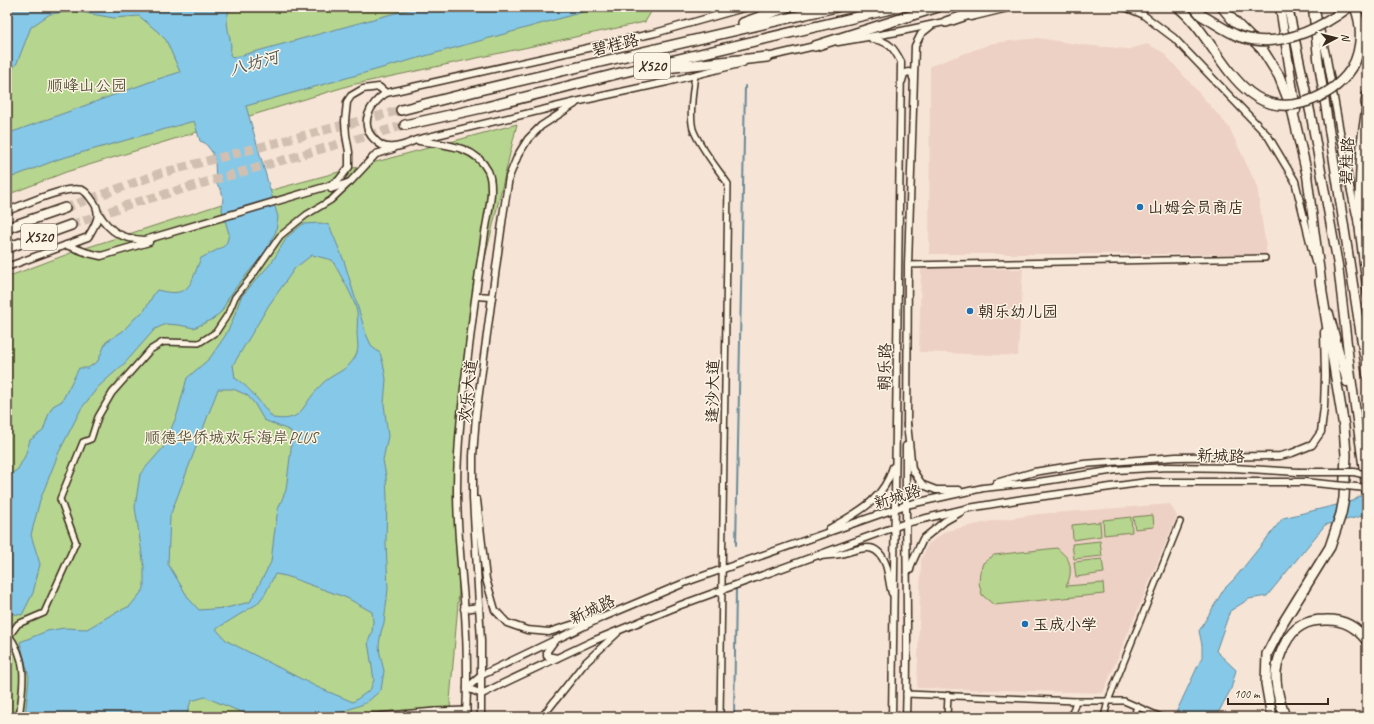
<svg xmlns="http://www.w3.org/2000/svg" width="1374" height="724" font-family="Caveat,'LXGW WenKai TC',sans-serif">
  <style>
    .built { fill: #eed1c5 }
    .green { fill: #b6d58e; stroke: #788056 }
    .water { fill: #86c8e7; stroke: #688997; fill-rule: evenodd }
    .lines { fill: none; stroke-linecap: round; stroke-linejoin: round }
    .stream { stroke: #688997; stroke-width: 2 }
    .trunk-tunnel { stroke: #d1c0b1; stroke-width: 9; stroke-dasharray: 9 4.5; stroke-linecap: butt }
    .minor-casing { stroke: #3b2a1e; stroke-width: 8 }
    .tertiary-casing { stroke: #3b2a1e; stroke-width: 9 }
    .secondary-casing { stroke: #3b2a1e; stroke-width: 10 }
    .primary-casing { stroke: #3b2a1e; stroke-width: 11 }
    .trunk-casing { stroke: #3b2a1e; stroke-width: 12 }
    .motorway-casing { stroke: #3b2a1e; stroke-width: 12 }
    .minor { stroke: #fcf5e5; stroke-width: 5 }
    .tertiary { stroke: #fcf5e5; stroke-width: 6 }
    .secondary { stroke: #fcf5e5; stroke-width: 7 }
    .primary { stroke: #fcf5e5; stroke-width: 8 }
    .trunk { stroke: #fcf5e5; stroke-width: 9 }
    .motorway { stroke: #fcf5e5; stroke-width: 9 }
    .tertiary-bridge-casing { stroke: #3b2a1e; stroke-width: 9; stroke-linecap: butt }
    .trunk-bridge-casing { stroke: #3b2a1e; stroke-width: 12; stroke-linecap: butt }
    .tertiary-bridge { stroke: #fcf5e5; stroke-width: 6 }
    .trunk-bridge { stroke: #fcf5e5; stroke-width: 9 }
    .poi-dot { fill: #1f6fb2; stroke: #fcf5e5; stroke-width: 1.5 }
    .labels { text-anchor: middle; stroke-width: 3; stroke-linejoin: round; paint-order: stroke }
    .shield { fill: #fcf5e5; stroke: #75675a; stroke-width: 1 }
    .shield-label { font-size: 15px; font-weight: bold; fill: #3b2a1e }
    .street-label { font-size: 16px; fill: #3b2a1e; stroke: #fcf5e5 }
    .park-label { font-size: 16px; fill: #5a553a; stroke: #fcf5e5 }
    .poi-label { font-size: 16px; fill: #3b2a1e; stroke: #fcf5e5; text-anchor: start }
    .water-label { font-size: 17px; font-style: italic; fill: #52595a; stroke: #fcf5e5 }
  </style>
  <rect width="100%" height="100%" fill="#f6e5d6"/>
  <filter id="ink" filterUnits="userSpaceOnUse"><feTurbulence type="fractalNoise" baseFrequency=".025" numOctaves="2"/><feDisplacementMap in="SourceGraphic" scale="8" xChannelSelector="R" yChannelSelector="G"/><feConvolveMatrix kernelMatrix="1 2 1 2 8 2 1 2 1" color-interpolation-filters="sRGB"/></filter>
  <g filter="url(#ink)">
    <g class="built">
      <path d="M 1038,38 L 1083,45 L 1129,49 L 1147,44 L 1163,52 L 1229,127 L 1257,186 L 1267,254 L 929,254 L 930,66 L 993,43 Z"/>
      <path d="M 921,268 L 1023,269 L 1018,356 L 919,352 Z"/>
      <path d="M 1170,504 L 1177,516 L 1103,693 L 917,688 L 921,560 L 928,544 L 946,531 L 987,522 L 1038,514 Z"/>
    </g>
    <g class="green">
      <path d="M 7,7 L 654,7 L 645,22 L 351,85 L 66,172 L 7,195 Z"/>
      <path d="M 517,124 L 468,330 L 454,470 L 459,591 L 450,701 L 451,717 L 7,717 L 7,277 L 76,251 L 231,201 Z"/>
      <path d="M 1153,515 L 1154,527 L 1135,529 L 1133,517 Z"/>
      <path d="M 1131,517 L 1132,532 L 1104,535 L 1103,520 Z"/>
      <path d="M 1100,522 L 1101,536 L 1073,540 L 1072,525 Z"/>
      <path d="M 1100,541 L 1102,556 L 1074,559 L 1072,544 Z"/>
      <path d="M 1057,548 C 1060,551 1064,554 1067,558 C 1072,565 1071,579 1066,586 L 1103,583 L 1104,594 L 994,605 L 982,595 L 979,583 L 980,572 L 983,563 L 994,555 Z"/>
      <path d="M 1102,559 L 1104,573 L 1076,577 L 1074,562 Z"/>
    </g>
    <g class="water">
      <path d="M 7,7 L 230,7 C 222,27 234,37 230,54 L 232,58 L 417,7 L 601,7 L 246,106 L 278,217 L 276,231 L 267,250 L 237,286 L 229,297 L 222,311 L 213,319 L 194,328 L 179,325 L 166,324 L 155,329 L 125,363 L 98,387 L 81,409 L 59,452 L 40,500 L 31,535 L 40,564 L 33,593 L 22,615 L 7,613 L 7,477 L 18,469 L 25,456 L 30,440 L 43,431 L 49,413 L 53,406 L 62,401 L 79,368 L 88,368 L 98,361 L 106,342 L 123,331 L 135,318 L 144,311 L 155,292 L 157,290 C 192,299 190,283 201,258 L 223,247 L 227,242 L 229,234 L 222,210 L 223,197 L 221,190 L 216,183 L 215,163 L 212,152 L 205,143 L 200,141 L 194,121 L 59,159 L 7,179 L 7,134 L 155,80 L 180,72 L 166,40 L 157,31 L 139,16 L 114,18 L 74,11 L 50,14 L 31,27 L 17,63 L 7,76 Z"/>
      <path d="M 320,223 L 329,225 L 344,261 L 366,334 L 372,347 L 380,353 L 383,363 L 386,379 L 384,404 L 388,436 L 383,460 L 386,476 L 387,498 L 386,543 L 388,589 L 384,623 L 381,632 L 379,645 L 380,654 L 384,671 L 381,690 L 366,703 L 342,712 L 338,717 L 260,717 L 241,712 L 205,697 L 191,701 L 187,713 L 187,717 L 25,717 L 29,677 L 20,642 L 47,631 L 64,628 L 87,629 L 111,615 L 130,606 L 144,589 L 144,567 L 135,507 L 140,474 L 163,448 L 177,415 L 187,378 L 210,358 L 225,336 L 232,322 L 241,297 L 272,262 L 287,237 L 303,224 ZM 312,255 L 332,260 C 340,275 354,296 357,312 C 358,319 357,327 357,334 C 358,348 360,353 349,365 C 342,372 332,375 324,382 C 321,385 318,388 316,391 C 300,409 302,422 273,418 C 261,404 251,388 235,378 L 233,365 L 269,305 L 295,268 ZM 218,389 L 233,389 L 247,395 L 254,403 L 264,420 L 291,431 L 291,449 L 286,490 L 278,509 L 274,536 L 271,562 L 250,602 L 226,608 L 199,610 L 189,599 L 168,564 L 170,516 ZM 275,574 L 286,576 L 347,598 L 372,612 L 373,621 L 372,632 L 368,642 L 374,680 L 370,690 L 353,702 L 317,687 L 227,641 L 216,629 L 257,604 L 265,594 Z"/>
      <path d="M 1367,494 L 1367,515 L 1325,525 L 1267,596 L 1249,599 L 1230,611 L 1216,651 L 1236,670 L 1231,689 L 1216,717 L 1174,717 L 1202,657 L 1202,645 L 1199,631 L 1224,589 L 1235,578 L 1283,518 L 1353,501 L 1360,496 Z"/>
    </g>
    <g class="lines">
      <g class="stream">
        <path d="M 736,545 L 745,86"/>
        <path d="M 734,717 L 736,589"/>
      </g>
      <g class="trunk-tunnel">
        <path d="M 65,208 L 161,173 L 401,110"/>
        <path d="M 71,225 L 127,205 L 405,125"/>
      </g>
      <defs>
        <g id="minor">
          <path d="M 695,75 C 693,90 689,114 693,129 C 699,146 718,169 728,184 L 720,717"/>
          <path d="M 908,265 L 1265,258"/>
          <path d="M 8,634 C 29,661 23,686 19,717"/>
          <path d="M 7,636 L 9,636 L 18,624 L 44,613 L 76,542 L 60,499 L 83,442 L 91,439 L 98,417 L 112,393 L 150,350 L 163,342 L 199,343 L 216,332 L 228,314 L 235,297 L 253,275 L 280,236 L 306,215 L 331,200 L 349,183"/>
          <path d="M 906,694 L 1076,701 L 1108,701 L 1180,522"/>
          <path d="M 366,717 L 435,711 L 467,710"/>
          <path d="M 434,717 L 435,711"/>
          <path d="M 947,717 L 948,695"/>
          <path d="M 1071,717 L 1076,701"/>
          <path d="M 1104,717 L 1108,701 L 1124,701 L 1161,717"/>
          <path d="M 1134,717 L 1137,706"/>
        </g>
        <g id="tertiary">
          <path d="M 1125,7 L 1142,14 L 1174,38 L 1268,136 L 1295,181 L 1315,262"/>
          <path d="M 1316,11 L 1327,59 L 1350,187 L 1358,224 L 1367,295"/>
          <path d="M 971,17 L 1012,7"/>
          <path d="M 872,39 C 889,41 894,48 901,62 L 892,717"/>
          <path d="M 838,42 L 897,32 L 949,21"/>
          <path d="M 763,58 L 819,45"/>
          <path d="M 743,63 L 667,82 L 580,101 L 416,140 C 407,144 398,148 388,147 C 383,147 379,144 375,140 C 358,124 370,104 386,93 L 655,33 L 747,7"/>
          <path d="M 902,81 L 904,74 L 908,72 L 912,73 L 913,78"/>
          <path d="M 419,141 C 445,145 475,145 488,171 C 496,189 486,221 484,240 C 480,265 476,290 473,315 C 466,373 457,431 457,490 C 457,527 461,564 464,600 C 467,639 468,678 466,717"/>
          <path d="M 331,189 L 350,182 L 376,154 L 393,149"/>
          <path d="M 7,211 C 23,205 70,183 84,191 C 87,193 90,197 92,200 C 103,213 96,224 88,237 L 7,267"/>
          <path d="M 98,213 C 111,233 122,239 145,240 L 328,186 L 338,181 L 349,167 L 349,152 L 346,135 L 345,121 L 347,102 L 351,96 L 363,89 L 379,87 L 386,93"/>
          <path d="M 66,245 L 88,253 L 101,256 L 149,242"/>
          <path d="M 476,296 L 492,297"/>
          <path d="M 907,424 L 912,469 L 919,480 L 923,485 L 936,490 L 959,490"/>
          <path d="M 907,427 L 908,265 L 915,46 L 921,34 L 931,26"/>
          <path d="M 1298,472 L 1234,468 L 1167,467 L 1116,470 L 1038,482 L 983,488 L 906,505 L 689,581 L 601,618 L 482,675 L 467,688 L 482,694 L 504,683 L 593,641 L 678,606 L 906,523 L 969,508 L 1023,499 L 1147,482 L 1304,482"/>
          <path d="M 996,483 L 1034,472 L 1084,464 L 1176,457 L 1280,456 L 1292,453 L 1312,445 L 1321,432 L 1324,407 L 1325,376 L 1324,332"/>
          <path d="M 477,500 L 486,579 L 495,610 L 507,623 L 527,630 L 549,632 L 597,617"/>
          <path d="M 829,529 C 858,512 883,501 893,467"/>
          <path d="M 821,556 C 827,555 834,555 840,554 C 859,550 876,538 886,565 C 889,574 889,584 892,593"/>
          <path d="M 910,570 L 911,565 L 923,539 L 945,521 L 961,512"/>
          <path d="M 464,609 L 479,607"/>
          <path d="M 555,640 L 547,651 L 547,656 L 557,658"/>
          <path d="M 481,717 L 481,641 L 473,498 L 473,456 L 476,415 L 503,216 L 509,177 L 518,155 L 528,139 L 541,126 L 575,104"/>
          <path d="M 542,717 L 584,664 L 617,633"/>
          <path d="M 906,717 C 909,627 905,536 906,446"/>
        </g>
        <path id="secondary" d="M 1358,224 L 1361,143 L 1367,100"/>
        <g id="primary">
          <path d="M 1280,7 L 1296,110"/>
          <path d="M 1288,7 L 1311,116 L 1338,265 L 1350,370 L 1367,492"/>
          <path d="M 1313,7 L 1318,58 L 1367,375"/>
          <path d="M 1306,168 L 1322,288"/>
          <path d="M 1329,314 L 1347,382"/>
        </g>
        <g id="trunk">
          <path d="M 1194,7 L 1201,15"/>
          <path d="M 1222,7 L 1232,19 L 1262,49 L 1279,76 L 1292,109 L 1307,174"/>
          <path d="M 946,22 L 990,7"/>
          <path d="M 743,23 L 787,7"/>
          <path d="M 815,46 L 938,7"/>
          <path d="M 665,68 L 767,57"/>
          <path d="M 1366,103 L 1367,96"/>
          <path d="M 401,110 L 484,89 L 836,7"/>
          <path d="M 405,125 L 486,107 L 628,71 L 899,7"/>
          <path d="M 7,228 L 65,208"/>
          <path d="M 7,248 L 71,225"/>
        </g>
        <g id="motorway">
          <path d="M 1273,717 L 1271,712 L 1266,683 L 1267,654 L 1283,623 L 1330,547 L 1341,514 L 1344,498 L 1346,455 L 1344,427 L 1320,281"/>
          <path d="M 1285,717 C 1280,703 1275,687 1276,672 C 1278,656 1287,633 1302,625 C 1309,621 1317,620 1325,620 C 1343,619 1357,627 1367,641"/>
        </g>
      </defs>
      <use href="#minor" class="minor-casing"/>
      <use href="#tertiary" class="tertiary-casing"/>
      <use href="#secondary" class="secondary-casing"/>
      <use href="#primary" class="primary-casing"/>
      <use href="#trunk" class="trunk-casing"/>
      <use href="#motorway" class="motorway-casing"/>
      <use href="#minor" class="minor"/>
      <use href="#tertiary" class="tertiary"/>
      <use href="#secondary" class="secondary"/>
      <use href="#primary" class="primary"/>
      <use href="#trunk" class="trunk"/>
      <use href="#motorway" class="motorway"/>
      <defs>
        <g id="tertiary-bridge">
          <path d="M 1298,472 L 1354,472 L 1367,475"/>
          <path d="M 1304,482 L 1367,488"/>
        </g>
        <g id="trunk-bridge">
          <path d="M 1178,7 C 1218,38 1237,120 1302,103 C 1320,98 1334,90 1346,76 C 1362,58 1364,29 1355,7"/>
          <path d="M 1201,15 C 1214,22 1227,32 1241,37 C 1280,49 1318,30 1349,7"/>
        </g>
      </defs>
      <use href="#tertiary-bridge" class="tertiary-bridge-casing"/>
      <use href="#trunk-bridge" class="trunk-bridge-casing"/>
      <use href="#tertiary-bridge" class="tertiary-bridge"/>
      <use href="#trunk-bridge" class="trunk-bridge"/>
    </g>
  </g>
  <g class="poi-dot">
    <circle cx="1140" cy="207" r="4"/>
    <circle cx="970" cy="311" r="4"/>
    <circle cx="1025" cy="624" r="4"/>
  </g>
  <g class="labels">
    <g class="shield">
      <rect x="634" y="53" width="36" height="26" rx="3"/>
      <rect x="21" y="224" width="36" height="26" rx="3"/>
    </g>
    <g class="shield-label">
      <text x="652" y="71">X520</text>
      <text x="39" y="242">X520</text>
    </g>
    <g class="street-label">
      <text transform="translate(615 44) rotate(-13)" y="6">碧桂路</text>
      <text transform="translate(1346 161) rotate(-87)" y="6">碧桂路</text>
      <text transform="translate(884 367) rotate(-89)" y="6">朝乐路</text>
      <text transform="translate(467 391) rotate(-83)" y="6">欢乐大道</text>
      <text transform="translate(712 391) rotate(-89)" y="6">逢沙大道</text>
      <text transform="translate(1221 455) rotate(2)" y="6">新城路</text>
      <text transform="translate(897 496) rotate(-17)" y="6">新城路</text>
      <text transform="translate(592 609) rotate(-25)" y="6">新城路</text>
    </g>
    <g class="park-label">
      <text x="87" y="91">顺峰山公园</text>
      <text x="231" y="443">顺德华侨城欢乐海岸PLUS</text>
    </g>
    <g class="poi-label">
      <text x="1148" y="213">山姆会员商店</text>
      <text x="978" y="317">朝乐幼儿园</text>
      <text x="1033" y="630">玉成小学</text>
    </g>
    <g class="water-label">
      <text transform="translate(254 63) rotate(-16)" y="6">八坊河</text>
    </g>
  </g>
  <rect width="1374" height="724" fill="none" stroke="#fcf5e5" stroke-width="24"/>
  <rect x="12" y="12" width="1350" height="700" fill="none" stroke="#3b2a1e" stroke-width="1.5" filter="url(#ink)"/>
  <g transform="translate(1336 38) rotate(83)" stroke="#fcf5e5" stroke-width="3" paint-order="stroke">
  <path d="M0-3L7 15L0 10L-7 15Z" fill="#3b2a1e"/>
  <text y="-6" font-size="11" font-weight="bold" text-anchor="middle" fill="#3b2a1e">N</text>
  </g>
  <path d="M1228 698v6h100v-6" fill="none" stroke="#3b2a1e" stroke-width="2"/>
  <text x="1234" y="698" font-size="12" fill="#3b2a1e" stroke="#fcf5e5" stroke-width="3" paint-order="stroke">100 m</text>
</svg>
